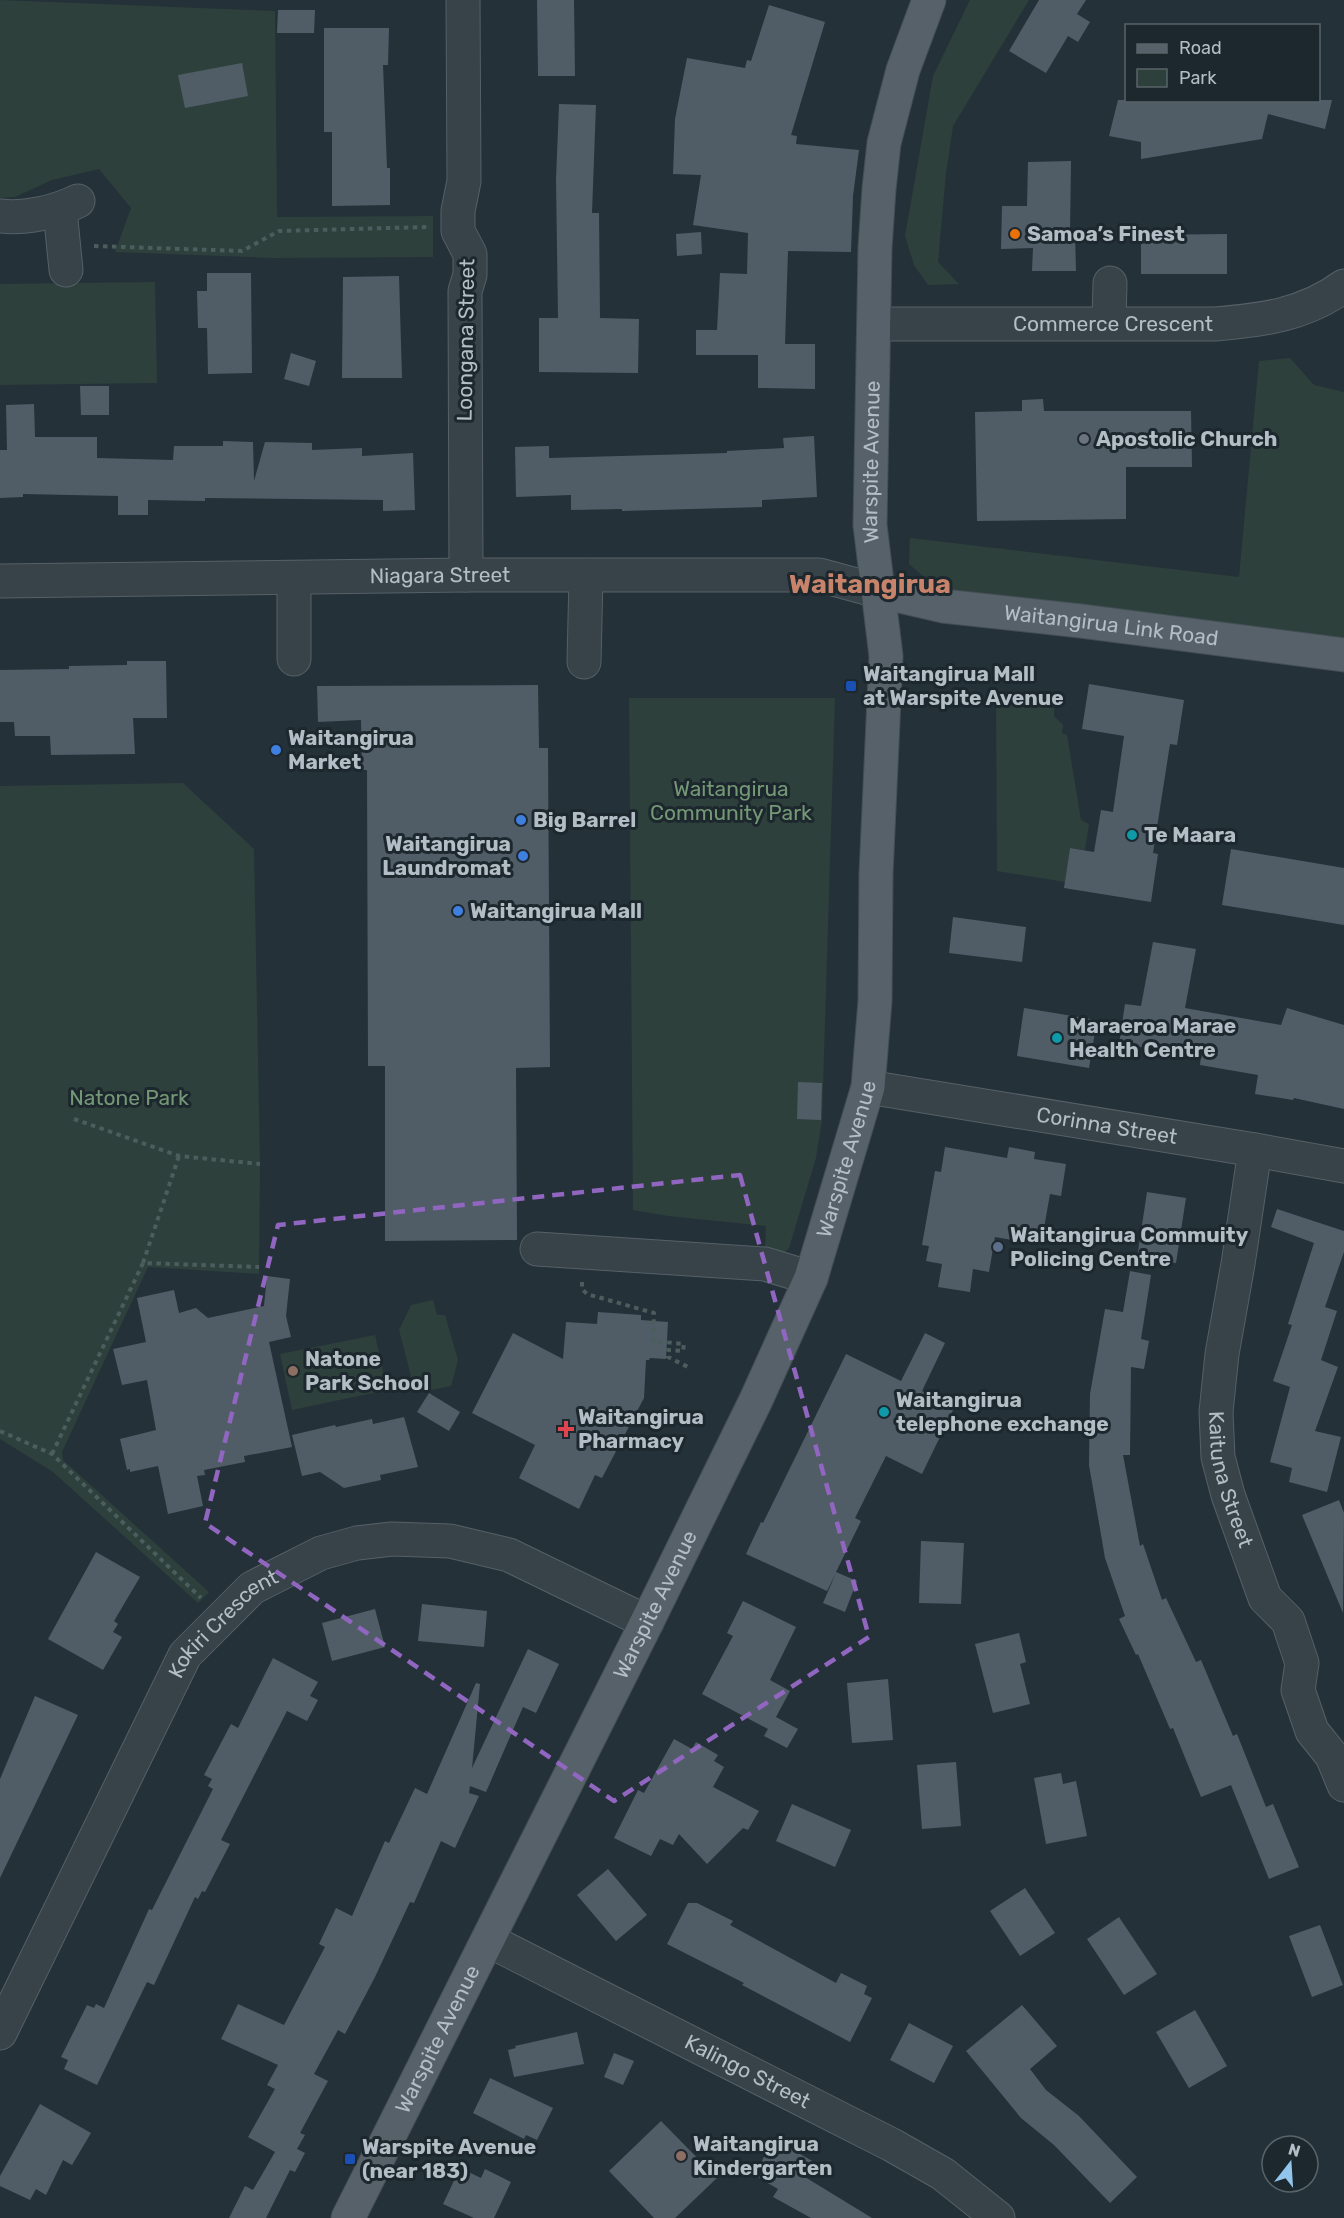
<svg xmlns="http://www.w3.org/2000/svg" width="1344" height="2218" font-family="Rubik,sans-serif">
  <style>
    .green { fill: #2d403c }
    .building { fill: #505d67 }
    .lines { fill: none; stroke-linecap: round; stroke-linejoin: round }
    .minor-casing { stroke: #566067; stroke-width: 35 }
    .major-casing { stroke: #444e55; stroke-width: 35 }
    .path { stroke: #4b5d5c; stroke-width: 4; stroke-dasharray: 4.5 4.5; stroke-linecap: butt }
    .minor { stroke: #384249; stroke-width: 33 }
    .major { stroke: #566169; stroke-width: 33 }
    .marked { fill: none; stroke: #9166c1; stroke-width: 4.5; stroke-dasharray: 12 8; stroke-linejoin: round }
    .food-dot { fill: #e8710a; stroke: #1d272e; stroke-width: 2 }
    .worship-dot { fill: #6b7280; stroke: #1d272e; stroke-width: 2 }
    .transit-dot { fill: #1a4fb4; stroke: #1d272e; stroke-width: 2 }
    .shop-dot { fill: #3f7fe0; stroke: #1d272e; stroke-width: 2 }
    .culture-dot { fill: #0f9aa8; stroke: #1d272e; stroke-width: 2 }
    .service-dot { fill: #5c6f8a; stroke: #1d272e; stroke-width: 2 }
    .education-dot { fill: #8d6e63; stroke: #1d272e; stroke-width: 2 }
    .health-dot { fill: #e0444e; stroke: #1d272e; stroke-width: 2 }
    .labels { text-anchor: middle; stroke-width: 6; stroke-linejoin: round; paint-order: stroke }
    .poi-label { font-size: 21px; font-weight: bold; fill: #b3bdc5; stroke: #1d272e; text-anchor: start }
    .street-label { font-size: 21px; fill: #b3bdc5; stroke: #1d272e }
    .park-label { font-size: 21px; fill: #749876; stroke: #1d272e }
    .district-label { font-size: 27px; font-weight: bold; fill: #c8836b; stroke: #1d272e }
  </style>
  <rect width="100%" height="100%" fill="#253138"/>
  <g class="green">
    <path d="M 0,0 L 275,11 L 277,217 L 433,216 L 433,257 L 275,258 L 115,252 L 131,208 L 99,169 L 52,180 L 15,197 L 0,198 Z"/>
    <path d="M 970,0 L 1029,0 L 953,126 L 946,173 L 938,262 L 959,284 L 928,285 L 914,265 L 905,236 L 933,76 Z"/>
    <path d="M 155,282 L 157,383 L 0,385 L 0,284 Z"/>
    <path d="M 1290,358 L 1314,385 L 1344,392 L 1344,638 L 956,590 L 930,582 L 909,564 L 910,538 L 1239,577 L 1259,361 Z"/>
    <path d="M 629,698 L 835,698 L 822,1120 L 816,1158 L 789,1248 L 783,1254 L 765,1249 L 766,1226 L 668,1216 L 633,1210 Z"/>
    <path d="M 996,700 L 1054,708 L 1054,716 L 1063,725 L 1062,733 L 1067,735 L 1081,820 L 1089,824 L 1085,850 L 1070,848 L 1065,882 L 997,871 Z"/>
    <path d="M 183,783 L 254,849 L 260,1164 L 259,1274 L 148,1267 L 62,1452 L 63,1460 L 209,1592 L 198,1603 L 53,1472 L 0,1439 L 0,786 Z"/>
    <path d="M 433,1300 L 437,1315 L 445,1315 L 458,1360 L 451,1386 L 426,1391 L 413,1384 L 399,1330 L 411,1305 Z"/>
    <path d="M 375,1335 L 387,1390 L 292,1410 L 280,1354 Z"/>
  </g>
  <g class="building">
    <path d="M 537,0 L 574,0 L 575,76 L 538,76 Z"/>
    <path d="M 1039,0 L 1086,0 L 1077,14 L 1090,22 L 1078,42 L 1068,36 L 1046,73 L 1009,51 Z"/>
    <path d="M 769,5 L 825,22 L 791,135 L 797,136 L 796,144 L 859,150 L 853,196 L 851,252 L 788,251 L 785,344 L 815,344 L 815,389 L 758,388 L 758,355 L 696,355 L 696,330 L 717,330 L 720,273 L 747,274 L 748,233 L 693,225 L 701,175 L 673,174 L 675,119 L 687,58 L 745,68 L 747,60 L 751,61 Z"/>
    <path d="M 278,10 L 315,10 L 314,33 L 277,33 Z"/>
    <path d="M 324,28 L 389,28 L 388,65 L 383,65 L 387,168 L 390,168 L 390,205 L 332,206 L 332,132 L 324,132 Z"/>
    <path d="M 242,63 L 248,96 L 185,108 L 178,75 Z"/>
    <path d="M 1118,100 L 1332,100 L 1325,129 L 1268,114 L 1262,139 L 1141,159 L 1141,142 L 1109,136 Z"/>
    <path d="M 559,104 L 596,105 L 592,213 L 599,213 L 600,318 L 639,319 L 638,373 L 539,372 L 539,318 L 558,318 L 556,179 Z"/>
    <path d="M 1071,161 L 1070,232 L 1075,232 L 1076,271 L 1032,271 L 1033,248 L 1001,249 L 1002,206 L 1027,206 L 1028,162 Z"/>
    <path d="M 701,232 L 702,254 L 677,256 L 676,234 Z"/>
    <path d="M 1227,234 L 1227,274 L 1141,274 L 1141,235 Z"/>
    <path d="M 207,273 L 251,273 L 252,373 L 208,374 L 207,328 L 198,328 L 197,291 L 207,291 Z"/>
    <path d="M 399,276 L 402,378 L 342,378 L 343,277 Z"/>
    <path d="M 291,353 L 316,361 L 309,386 L 284,379 Z"/>
    <path d="M 80,386 L 109,386 L 109,415 L 81,415 Z"/>
    <path d="M 1043,399 L 1044,411 L 1191,411 L 1192,467 L 1126,467 L 1126,519 L 977,521 L 975,412 L 1022,411 L 1022,400 Z"/>
    <path d="M 34,404 L 35,437 L 97,437 L 97,458 L 173,460 L 174,446 L 223,446 L 223,441 L 253,442 L 254,481 L 265,442 L 312,443 L 312,450 L 362,448 L 362,456 L 413,453 L 415,510 L 383,511 L 383,500 L 205,498 L 205,501 L 148,500 L 148,515 L 118,515 L 118,496 L 23,494 L 23,497 L 0,498 L 0,450 L 7,450 L 6,405 Z"/>
    <path d="M 814,436 L 817,497 L 762,500 L 762,507 L 622,511 L 622,509 L 571,510 L 571,495 L 516,497 L 515,447 L 549,446 L 549,458 L 727,453 L 727,451 L 784,448 L 783,438 Z"/>
    <path d="M 127,661 L 166,661 L 167,718 L 133,718 L 135,754 L 51,755 L 50,736 L 15,736 L 14,722 L 0,722 L 0,670 L 69,669 L 69,666 L 127,665 Z"/>
    <path d="M 1089,684 L 1184,700 L 1177,745 L 1170,744 L 1153,853 L 1158,854 L 1151,902 L 1064,888 L 1070,848 L 1094,852 L 1101,810 L 1113,812 L 1124,736 L 1082,729 Z"/>
    <path d="M 538,685 L 539,748 L 548,748 L 550,1067 L 516,1068 L 517,1240 L 385,1241 L 385,1066 L 368,1066 L 367,770 L 362,770 L 361,720 L 318,722 L 317,686 Z"/>
    <path d="M 1231,849 L 1344,868 L 1344,925 L 1222,905 Z"/>
    <path d="M 953,917 L 1026,927 L 1022,962 L 949,953 Z"/>
    <path d="M 1153,942 L 1196,949 L 1185,1008 L 1281,1025 L 1287,1008 L 1344,1025 L 1344,1109 L 1294,1098 L 1293,1100 L 1255,1094 L 1258,1075 L 1200,1065 L 1201,1056 L 1119,1044 L 1125,1004 L 1141,1006 Z"/>
    <path d="M 1024,1008 L 1097,1020 L 1089,1068 L 1017,1056 Z"/>
    <path d="M 798,1082 L 822,1083 L 821,1120 L 797,1119 Z"/>
    <path d="M 945,1147 L 1007,1158 L 1009,1147 L 1035,1152 L 1034,1159 L 1066,1164 L 1061,1196 L 1050,1194 L 1041,1245 L 995,1237 L 989,1272 L 973,1269 L 970,1292 L 938,1287 L 942,1264 L 926,1261 L 929,1246 L 922,1245 L 935,1171 L 941,1172 Z"/>
    <path d="M 1147,1192 L 1186,1198 L 1176,1263 L 1137,1258 Z"/>
    <path d="M 1277,1209 L 1344,1231 L 1344,1252 L 1325,1307 L 1337,1311 L 1321,1360 L 1338,1367 L 1315,1431 L 1341,1437 L 1327,1492 L 1289,1482 L 1292,1468 L 1270,1462 L 1290,1387 L 1273,1381 L 1292,1325 L 1288,1324 L 1314,1243 L 1271,1227 Z"/>
    <path d="M 1130,1271 L 1151,1275 L 1141,1339 L 1149,1341 L 1144,1369 L 1131,1367 L 1130,1455 L 1123,1455 L 1140,1546 L 1143,1544 L 1162,1600 L 1166,1598 L 1196,1662 L 1201,1660 L 1233,1736 L 1237,1734 L 1266,1807 L 1273,1804 L 1299,1867 L 1269,1879 L 1231,1785 L 1201,1797 L 1173,1728 L 1170,1729 L 1138,1654 L 1136,1655 L 1119,1619 L 1125,1616 L 1105,1558 L 1089,1465 L 1090,1394 L 1105,1309 L 1123,1312 Z"/>
    <path d="M 267,1276 L 290,1279 L 286,1316 L 291,1337 L 269,1342 L 292,1447 L 244,1456 L 245,1462 L 204,1470 L 205,1475 L 197,1476 L 203,1506 L 168,1514 L 158,1466 L 130,1472 L 130,1469 L 127,1470 L 120,1439 L 156,1430 L 147,1380 L 122,1385 L 113,1349 L 146,1342 L 137,1298 L 174,1290 L 179,1313 L 196,1308 L 208,1318 L 264,1306 Z"/>
    <path d="M 598,1312 L 641,1315 L 641,1320 L 668,1322 L 666,1359 L 650,1358 L 649,1360 L 646,1360 L 644,1398 L 602,1478 L 595,1475 L 579,1509 L 519,1478 L 535,1445 L 472,1413 L 513,1333 L 563,1359 L 566,1322 L 597,1324 Z"/>
    <path d="M 925,1333 L 945,1343 L 922,1391 L 954,1408 L 922,1474 L 886,1456 L 855,1518 L 861,1521 L 836,1572 L 857,1581 L 845,1612 L 823,1603 L 836,1573 L 827,1591 L 746,1554 L 761,1522 L 763,1523 L 846,1354 L 901,1381 Z"/>
    <path d="M 429,1393 L 460,1412 L 449,1431 L 417,1412 Z"/>
    <path d="M 404,1417 L 418,1467 L 380,1475 L 381,1480 L 344,1488 L 320,1472 L 302,1476 L 292,1435 L 335,1425 L 336,1427 L 372,1419 L 373,1424 Z"/>
    <path d="M 1339,1500 L 1344,1513 L 1343,1613 L 1302,1515 Z"/>
    <path d="M 921,1541 L 964,1543 L 961,1604 L 919,1603 Z"/>
    <path d="M 96,1552 L 140,1577 L 114,1621 L 118,1624 L 113,1632 L 122,1637 L 103,1670 L 48,1639 Z"/>
    <path d="M 743,1601 L 796,1627 L 770,1680 L 790,1691 L 776,1717 L 798,1729 L 787,1748 L 764,1736 L 768,1729 L 702,1694 L 733,1636 L 727,1633 Z"/>
    <path d="M 422,1604 L 487,1611 L 484,1647 L 418,1641 Z"/>
    <path d="M 375,1609 L 385,1647 L 332,1661 L 322,1623 Z"/>
    <path d="M 1019,1633 L 1026,1662 L 1020,1664 L 1030,1704 L 993,1713 L 975,1644 Z"/>
    <path d="M 528,1649 L 559,1664 L 536,1713 L 523,1707 L 486,1792 L 470,1786 L 469,1793 L 479,1796 L 455,1848 L 441,1841 L 414,1903 L 410,1902 L 375,1977 L 345,2034 L 338,2030 L 314,2074 L 328,2081 L 300,2133 L 305,2135 L 297,2149 L 305,2153 L 295,2172 L 290,2170 L 266,2218 L 229,2218 L 245,2186 L 253,2190 L 275,2152 L 248,2137 L 275,2089 L 267,2085 L 278,2065 L 221,2039 L 238,2004 L 284,2025 L 325,1947 L 319,1944 L 336,1908 L 352,1916 L 385,1841 L 389,1843 L 415,1788 L 427,1794 L 476,1683 L 480,1684 L 472,1768 Z"/>
    <path d="M 273,1658 L 318,1682 L 310,1696 L 318,1700 L 307,1721 L 287,1711 L 221,1840 L 230,1844 L 205,1892 L 202,1891 L 198,1899 L 195,1897 L 154,1985 L 147,1982 L 97,2085 L 64,2069 L 68,2060 L 61,2057 L 87,2005 L 94,2008 L 96,2004 L 104,2008 L 149,1909 L 152,1910 L 213,1789 L 208,1786 L 212,1779 L 204,1775 L 231,1724 L 238,1728 Z"/>
    <path d="M 888,1679 L 893,1740 L 852,1743 L 847,1683 Z"/>
    <path d="M 35,1696 L 78,1715 L 0,1878 L 0,1779 Z"/>
    <path d="M 674,1739 L 692,1749 L 696,1742 L 718,1755 L 714,1761 L 724,1767 L 713,1787 L 759,1811 L 748,1830 L 743,1828 L 707,1864 L 679,1834 L 673,1845 L 660,1839 L 651,1856 L 614,1838 L 638,1790 L 644,1793 Z"/>
    <path d="M 956,1762 L 961,1826 L 922,1829 L 917,1765 Z"/>
    <path d="M 1061,1773 L 1063,1784 L 1076,1781 L 1087,1836 L 1046,1844 L 1034,1778 Z"/>
    <path d="M 792,1804 L 851,1830 L 835,1867 L 776,1841 Z"/>
    <path d="M 608,1869 L 647,1915 L 616,1941 L 577,1895 Z"/>
    <path d="M 1025,1888 L 1055,1933 L 1020,1956 L 990,1911 Z"/>
    <path d="M 688,1903 L 697,1903 L 733,1921 L 730,1925 L 836,1983 L 841,1973 L 867,1986 L 864,1994 L 872,1998 L 850,2042 L 742,1985 L 744,1983 L 667,1944 Z"/>
    <path d="M 1119,1917 L 1157,1974 L 1124,1995 L 1087,1939 Z"/>
    <path d="M 1320,1925 L 1343,1985 L 1312,1997 L 1289,1936 Z"/>
    <path d="M 1022,2005 L 1057,2046 L 1030,2069 L 1046,2090 L 1079,2116 L 1137,2177 L 1110,2203 L 1054,2145 L 1021,2118 L 966,2051 Z"/>
    <path d="M 1195,2010 L 1227,2066 L 1189,2088 L 1156,2032 Z"/>
    <path d="M 909,2023 L 953,2046 L 934,2083 L 890,2060 Z"/>
    <path d="M 577,2032 L 584,2064 L 514,2077 L 508,2050 L 516,2048 L 515,2046 Z"/>
    <path d="M 614,2053 L 634,2061 L 623,2085 L 604,2077 Z"/>
    <path d="M 490,2078 L 553,2108 L 537,2140 L 526,2135 L 524,2139 L 473,2113 Z"/>
    <path d="M 40,2104 L 91,2133 L 72,2165 L 63,2160 L 46,2195 L 36,2189 L 30,2200 L 0,2186 L 0,2176 Z"/>
    <path d="M 661,2121 L 717,2178 L 675,2218 L 654,2218 L 609,2171 Z"/>
    <path d="M 774,2139 L 814,2162 L 805,2177 L 872,2218 L 811,2218 L 773,2197 L 778,2189 L 754,2175 Z"/>
    <path d="M 460,2168 L 481,2178 L 485,2169 L 511,2182 L 494,2218 L 474,2218 L 443,2204 Z"/>
  </g>
  <g class="lines">
    <defs>
      <g id="minor">
        <path d="M 463,0 L 464,181 L 458,211 L 458,231 L 470,254 L 470,275 L 465,291 L 466,575"/>
        <path d="M 60,210 L 66,270"/>
        <path d="M 0,216 C 26,219 55,212 78,201"/>
        <path d="M 1109,323 L 1110,283"/>
        <path id="s1" d="M 875,324 L 1215,324 C 1263,320 1304,315 1344,286"/>
        <path d="M 294,578 L 294,659"/>
        <path id="s2" d="M 0,581 L 466,575 L 819,575 L 878,591"/>
        <path d="M 584,662 L 586,576"/>
        <path id="s3" d="M 868,1087 L 1255,1150 L 1344,1166"/>
        <path id="s4" d="M 1255,1150 L 1238,1264 L 1222,1354 L 1216,1412 L 1218,1457 L 1228,1495 L 1265,1598 L 1288,1621 L 1302,1663 L 1298,1690 L 1312,1731 L 1332,1756 L 1344,1785"/>
        <path d="M 537,1249 L 765,1264 L 811,1278"/>
        <path id="s5" d="M 488,1940 L 892,2145 L 943,2174 L 998,2218"/>
        <path id="s6" d="M 0,2033 L 185,1655 L 252,1588 L 321,1553 L 357,1543 L 392,1539 L 450,1541 L 509,1555 L 647,1622"/>
      </g>
      <g id="major">
        <path id="s7" d="M 878,591 L 943,606 L 1081,621 L 1344,655"/>
        <path id="s8" d="M 348,2218 L 647,1622 L 756,1400 L 811,1278 L 868,1087 L 875,1001 L 876,874 L 886,656 L 870,525 L 875,248 L 879,189 L 884,143 L 903,70 L 929,0"/>
      </g>
    </defs>
    <use href="#minor" class="minor-casing"/>
    <use href="#major" class="major-casing"/>
    <g class="path">
      <path d="M 94,246 L 242,251 L 279,231 L 427,227"/>
      <path d="M 74,1119 L 179,1156 L 260,1164"/>
      <path d="M 143,1263 L 179,1156"/>
      <path d="M 582,1282 L 582,1289 L 587,1294 L 654,1313 L 653,1341 L 684,1344 L 683,1351 L 668,1350 L 668,1357 L 688,1367"/>
      <path d="M 0,1431 L 52,1454 L 201,1598"/>
      <path d="M 52,1454 L 143,1263 L 259,1267"/>
    </g>
    <use href="#minor" class="minor"/>
    <use href="#major" class="major"/>
  </g>
  <path class="marked" d="M 740,1175 L 869,1637 L 614,1801 L 205,1523 L 278,1225 Z"/>
  <circle class="food-dot" cx="1015" cy="234" r="6"/>
  <circle class="worship-dot" cx="1084" cy="439" r="6"/>
  <g class="transit-dot">
    <rect x="845" y="680" width="12" height="12" rx="3"/>
    <rect x="344" y="2153" width="12" height="12" rx="3"/>
  </g>
  <g class="shop-dot">
    <circle cx="276" cy="750" r="6"/>
    <circle cx="521" cy="820" r="6"/>
    <circle cx="523" cy="856" r="6"/>
    <circle cx="458" cy="911" r="6"/>
  </g>
  <g class="culture-dot">
    <circle cx="1132" cy="835" r="6"/>
    <circle cx="1057" cy="1038" r="6"/>
    <circle cx="884" cy="1412" r="6"/>
  </g>
  <circle class="service-dot" cx="998" cy="1247" r="6"/>
  <g class="education-dot">
    <circle cx="293" cy="1371" r="6"/>
    <circle cx="681" cy="2156" r="6"/>
  </g>
  <path class="health-dot" d="M563 1420h6v6h6v6h-6v6h-6v-6h-6v-6h6z"/>
  <g class="labels">
    <g class="poi-label">
      <text x="1027" y="241">Samoa’s Finest</text>
      <text x="1096" y="446">Apostolic Church</text>
      <text x="863" y="681">Waitangirua Mall<tspan x="863" dy="24">at Warspite Avenue</tspan></text>
      <text x="288" y="745">Waitangirua<tspan x="288" dy="24">Market</tspan></text>
      <text x="533" y="827">Big Barrel</text>
      <text x="1144" y="842">Te Maara</text>
      <text x="511" y="851" text-anchor="end">Waitangirua<tspan x="511" dy="24">Laundromat</tspan></text>
      <text x="470" y="918">Waitangirua Mall</text>
      <text x="1069" y="1033">Maraeroa Marae<tspan x="1069" dy="24">Health Centre</tspan></text>
      <text x="1010" y="1242">Waitangirua Commuity<tspan x="1010" dy="24">Policing Centre</tspan></text>
      <text x="305" y="1366">Natone<tspan x="305" dy="24">Park School</tspan></text>
      <text x="896" y="1407">Waitangirua<tspan x="896" dy="24">telephone exchange</tspan></text>
      <text x="578" y="1424">Waitangirua<tspan x="578" dy="24">Pharmacy</tspan></text>
      <text x="693" y="2151">Waitangirua<tspan x="693" dy="24">Kindergarten</tspan></text>
      <text x="362" y="2154">Warspite Avenue<tspan x="362" dy="24">(near 183)</tspan></text>
    </g>
    <g class="street-label">
      <text dy="7" stroke="none"><textPath href="#s1" startOffset="238">Commerce Crescent</textPath></text>
      <text transform="translate(466 340) rotate(-89)" y="7">Loongana Street</text>
      <text dy="7" stroke="none"><textPath href="#s8" startOffset="1874">Warspite Avenue</textPath></text>
      <text dy="7" stroke="none"><textPath href="#s2" startOffset="440">Niagara Street</textPath></text>
      <text dy="7" stroke="none"><textPath href="#s7" startOffset="236">Waitangirua Link Road</textPath></text>
      <text dy="7" stroke="none"><textPath href="#s3" startOffset="242">Corinna Street</textPath></text>
      <text dy="7" stroke="none"><textPath href="#s8" startOffset="1172">Warspite Avenue</textPath></text>
      <text dy="7" stroke="none"><textPath href="#s4" startOffset="334">Kaituna Street</textPath></text>
      <text dy="7" stroke="none"><textPath href="#s8" startOffset="686">Warspite Avenue</textPath></text>
      <text dy="7" stroke="none"><textPath href="#s6" startOffset="470">Kokiri Crescent</textPath></text>
      <text dy="7" stroke="none"><textPath href="#s8" startOffset="200">Warspite Avenue</textPath></text>
      <text dy="7" stroke="none"><textPath href="#s5" startOffset="291">Kalingo Street</textPath></text>
    </g>
    <g class="park-label">
      <text x="731" y="796">Waitangirua<tspan x="731" dy="24">Community Park</tspan></text>
      <text x="129" y="1105">Natone Park</text>
    </g>
    <g class="district-label">
      <text x="870" y="593">Waitangirua</text>
    </g>
  </g>
  <rect x="1125" y="24" width="195" height="78" fill="#1d272e" stroke="#59636a" stroke-width="1.5"/>
  <rect x="1137" y="44" width="30" height="9" fill="#566169" stroke="#59636a" stroke-width="1.5"/>
  <text x="1179" y="54" font-size="18" fill="#b3bdc5">Road</text>
  <rect x="1137" y="69" width="30" height="18" fill="#2d403c" stroke="#59636a" stroke-width="1.5"/>
  <text x="1179" y="84" font-size="18" fill="#b3bdc5">Park</text>
  <g transform="translate(1290 2164) rotate(17)"><circle r="28" fill="#1d272e" stroke="#59636a" stroke-width="1.5"/>
  <path d="M0-4.5L10 22L0 15L-10 22Z" fill="#91c5ec"/>
  <text y="-9" font-size="16" font-weight="bold" text-anchor="middle" fill="#b3bdc5">N</text>
  </g>
</svg>
